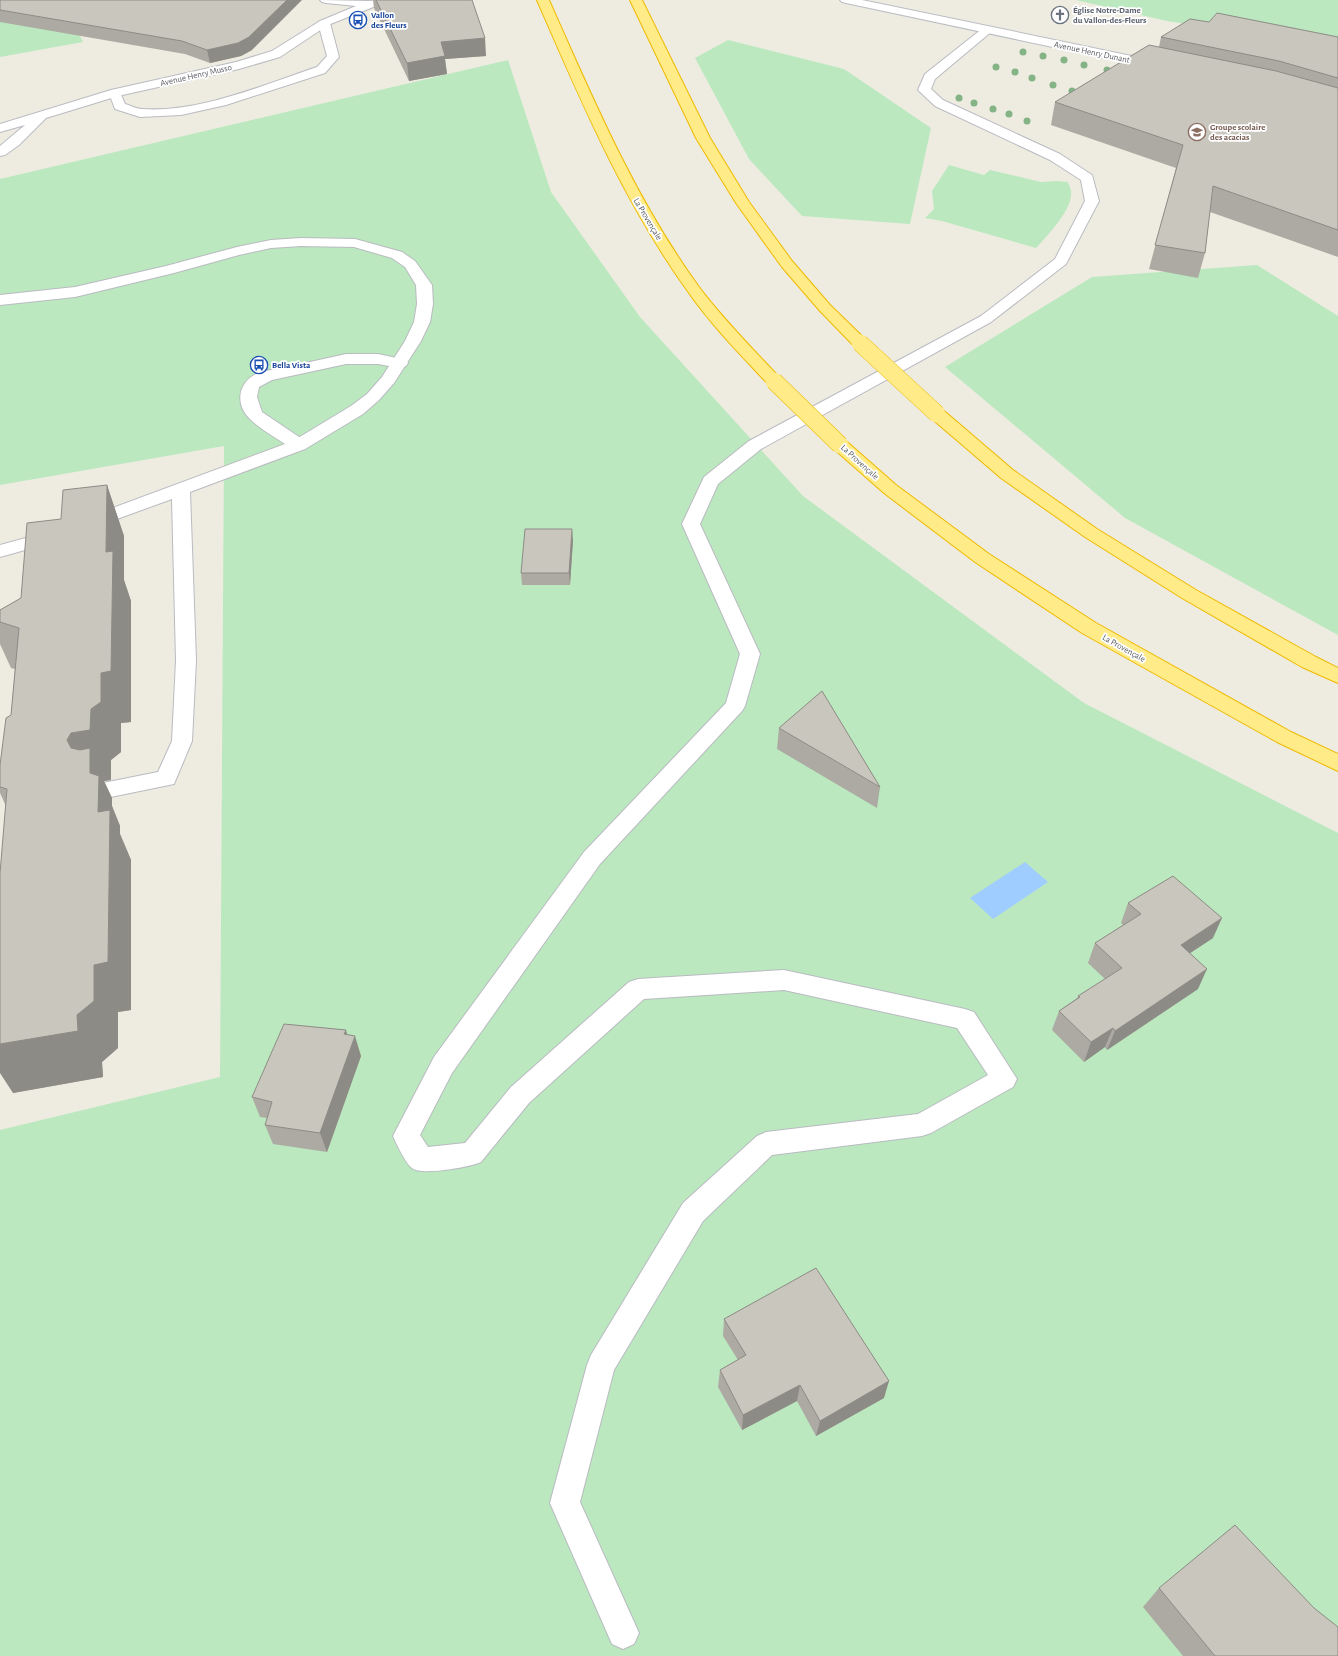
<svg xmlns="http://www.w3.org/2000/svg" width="1338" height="1656" font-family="'Alegreya Sans',sans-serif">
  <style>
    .green { fill: #bbe8bf }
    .water { fill: #a0cdff }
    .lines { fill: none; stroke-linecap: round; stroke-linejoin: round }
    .lane-casing { stroke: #b9bbc1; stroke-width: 2 }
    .street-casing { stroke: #b9bbc1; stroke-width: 2 }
    .secondary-casing { stroke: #babdc4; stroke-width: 2 }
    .highway-casing { stroke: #efb900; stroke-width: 2 }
    .lane { fill: #fff; fill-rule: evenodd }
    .street { fill: #fff; fill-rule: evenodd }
    .secondary { fill: #fff; fill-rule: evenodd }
    .highway { fill: #ffeb87; fill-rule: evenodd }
    .highway-bridge-casing { stroke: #efb900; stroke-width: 18; stroke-linecap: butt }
    .highway-bridge { stroke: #ffeb87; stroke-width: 17 }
    .tree { fill: #84b485 }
    .wall { fill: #adaaa3 }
    .shaded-wall { fill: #8d8b85 }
    .building { fill: #c9c6be; stroke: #8d8b85 }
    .labels { text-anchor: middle; stroke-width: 3.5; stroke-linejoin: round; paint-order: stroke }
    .far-worship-label { font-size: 9px; font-weight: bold; fill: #5b616d; stroke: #fff; text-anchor: start }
    .far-transit-label { font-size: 9px; font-weight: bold; fill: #164399; stroke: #fff; text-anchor: start }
    .far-street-label { font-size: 9px; fill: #5a5d63; stroke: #fff }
    .far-education-label { font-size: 9px; font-weight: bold; fill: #785e54; stroke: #fff; text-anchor: start }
  </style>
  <rect width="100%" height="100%" fill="#eeece1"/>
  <g class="green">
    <path d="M 0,0 L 65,5 L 83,42 L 0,57 Z"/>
    <path d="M 1076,0 L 1338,0 L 1338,47 L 1167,21 Z"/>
    <path d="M 728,40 L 844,69 L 931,128 L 910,224 L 802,216 L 749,159 L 695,58 Z"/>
    <path d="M 508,60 L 551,192 L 640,317 L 803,496 L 1084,703 L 1338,833 L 1338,1656 L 0,1656 L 0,1130 L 220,1077 L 224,446 L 0,485 L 0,179 Z"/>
    <path d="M 949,165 L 984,175 L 990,170 L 1041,182 L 1057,181 L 1068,182 C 1069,185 1071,189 1071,192 C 1073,209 1047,236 1036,248 L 942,221 L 925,218 L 934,209 L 932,191 Z"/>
    <path d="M 1257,265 L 1338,316 L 1338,635 L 1125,518 L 945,367 L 1092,277 Z"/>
  </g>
  <path class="water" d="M 1025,862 L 1048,882 L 993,919 L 970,898 Z"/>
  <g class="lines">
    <defs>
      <g id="lane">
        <path d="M 324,20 L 328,21 L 330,23 L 339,57 L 325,73 L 226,105 L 181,115 L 140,117 L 115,109 L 109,93 L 111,90 L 119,90 L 125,104 C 130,105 136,109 142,109 C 199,113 263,85 317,67 L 327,56 L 318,23 L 320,21 Z"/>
        <path d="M 346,354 L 378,354 L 406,360 L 408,363 L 406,366 L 400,368 L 378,364 L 346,364 L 272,380 L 259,387 L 257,397 L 262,412 L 305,441 L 308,445 L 305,449 L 299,450 L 293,449 C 280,440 261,430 250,419 C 236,406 237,385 254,375 C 263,370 274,370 283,368 C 304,363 325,359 346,354 Z"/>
      </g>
      <g id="street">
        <path d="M 320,0 L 368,1 L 388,0 L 386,2 L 328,25 L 280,57 L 239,69 L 118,96 L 46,118 L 19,145 L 5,155 L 0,156 L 0,146 L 25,125 L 0,132 L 0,124 L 111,90 L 236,62 L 272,51 L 320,21 L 356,6 L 326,3 L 322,2 Z"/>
        <path d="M 987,26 L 991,28 L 993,30 L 991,32 L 935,79 L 931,89 L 943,100 L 1060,154 L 1092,175 L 1099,201 L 1066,264 L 991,322 L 761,449 L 718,484 L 700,524 L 760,654 L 745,706 L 742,711 L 600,864 L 452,1073 L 420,1135 L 428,1147 L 465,1143 L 511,1087 L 629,982 L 638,979 L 784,970 L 965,1009 L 974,1012 L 1017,1079 L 1013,1087 L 931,1133 L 922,1136 L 772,1155 L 703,1221 L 614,1370 L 580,1502 L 639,1633 L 634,1644 L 623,1649 L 612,1644 L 550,1503 L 587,1365 L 591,1355 L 683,1203 L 757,1136 L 766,1132 L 918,1114 L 988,1075 L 957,1028 L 784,990 L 644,999 L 529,1103 L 481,1162 C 470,1167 421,1176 412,1168 C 406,1164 396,1143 393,1136 L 434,1057 L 584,852 L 726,703 L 740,654 L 682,524 L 704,477 L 749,441 L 981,316 L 1055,259 L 1085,201 L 1081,180 L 1050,160 L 935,106 L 918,90 L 925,74 L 983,28 Z"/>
        <path d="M 301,238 L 355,239 L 402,252 L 415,261 L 432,285 L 433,304 L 430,322 L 421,341 L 394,383 L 379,400 L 363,414 L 305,449 L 190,492 L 196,660 L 192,741 L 174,784 L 101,799 L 93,797 L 90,791 L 93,785 L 158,772 L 172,741 L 176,660 L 172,499 L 95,527 L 89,529 L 83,527 L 80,523 L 83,519 L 293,441 L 351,406 L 367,394 L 382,377 L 405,341 L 414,322 L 417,304 L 416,285 L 405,267 L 392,258 L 354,247 L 301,246 L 271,248 L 239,255 L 174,273 L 75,297 L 0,305 L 0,295 L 75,287 L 166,266 L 237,247 L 271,240 Z"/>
        <path d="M 55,530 L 61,532 L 64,536 L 61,540 L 0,557 L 0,545 Z"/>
      </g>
      <path id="secondary" d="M 840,0 L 862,0 L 1156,61 L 1160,62 L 1162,65 L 1160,68 L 1156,69 L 846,3 L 842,2 Z"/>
      <g id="highway">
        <path d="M 537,0 L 549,0 C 593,99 635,199 699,287 C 723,319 752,348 780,378 L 782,381 L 780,384 L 774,386 L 768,384 C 741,355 712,326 689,293 C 624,203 581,101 537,0 Z"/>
        <path d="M 630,0 L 642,0 L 710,138 L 749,202 L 792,261 L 830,305 L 866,340 L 868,343 L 866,346 L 860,348 L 854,346 L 820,311 L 782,267 L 736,203 L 696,138 Z"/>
        <path d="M 937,409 L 943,410 L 1013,470 L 1097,529 L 1196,590 L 1316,657 L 1338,668 L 1338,683 L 1302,667 L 1182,598 L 1085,537 L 1001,478 L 931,418 L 929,414 L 931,410 Z"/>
        <path d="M 840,440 L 846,441 L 896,485 L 989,554 L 1096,623 L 1291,732 L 1338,754 L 1338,771 L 1277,742 L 1082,633 L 975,562 L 884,493 L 834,449 L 831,445 L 834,441 Z"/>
      </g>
    </defs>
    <use href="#lane" class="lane-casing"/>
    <use href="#street" class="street-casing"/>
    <use href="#secondary" class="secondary-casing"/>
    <use href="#highway" class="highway-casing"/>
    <use href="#lane" class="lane"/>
    <use href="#street" class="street"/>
    <use href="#secondary" class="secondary"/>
    <use href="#highway" class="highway"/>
    <defs>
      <g id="highway-bridge">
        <path d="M 860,343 L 937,414"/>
        <path d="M 774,381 L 840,445"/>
      </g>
    </defs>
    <use href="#highway-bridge" class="highway-bridge-casing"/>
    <use href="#highway-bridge" class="highway-bridge"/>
  </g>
  <g class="tree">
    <circle cx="1023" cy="52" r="3.5"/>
    <circle cx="1043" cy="56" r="3.5"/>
    <circle cx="1064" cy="60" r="3.5"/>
    <circle cx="1084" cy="65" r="3.5"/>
    <circle cx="996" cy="67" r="3.5"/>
    <circle cx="1107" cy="70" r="3.5"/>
    <circle cx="1015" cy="72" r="3.5"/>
    <circle cx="1032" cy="78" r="3.5"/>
    <circle cx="1053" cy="85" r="3.5"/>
    <circle cx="1072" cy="91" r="3.5"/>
    <circle cx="959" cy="98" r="3.5"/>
    <circle cx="974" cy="103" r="3.5"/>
    <circle cx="993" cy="109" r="3.5"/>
    <circle cx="1009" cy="114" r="3.5"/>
    <circle cx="1027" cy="121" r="3.5"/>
  </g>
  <g class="wall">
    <path d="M 0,0 L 252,50 L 241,56 L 210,63 L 185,54 L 0,22 Z"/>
    <path d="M 373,0 L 472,0 L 486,56 L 445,59 L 447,74 L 409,81 L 374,8 Z"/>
    <path d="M 1209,22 L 1338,37 L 1338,257 L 1210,212 L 1205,253 L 1198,278 L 1149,269 L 1176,168 L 1051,125 L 1055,102 L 1159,47 L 1161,37 Z"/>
    <path d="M 107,485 L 124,536 L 124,580 L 131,601 L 131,722 L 121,723 L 121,752 L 111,760 L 111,780 L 104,781 L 112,798 L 112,806 L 120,826 L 120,834 L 131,860 L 131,1010 L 118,1012 L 118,1048 L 102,1062 L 103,1077 L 13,1093 L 5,804 L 0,793 L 0,765 L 11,715 L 15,669 L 11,668 L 0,644 L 0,610 L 21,598 L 61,519 Z"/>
    <path d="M 573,540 L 570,585 L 522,585 L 521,573 Z"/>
    <path d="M 779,728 L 880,787 L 877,808 L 777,749 Z"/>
    <path d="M 1128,903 L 1213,938 L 1190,953 L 1198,989 L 1107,1050 L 1105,1047 L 1084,1062 L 1052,1030 L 1059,1011 L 1077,998 L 1078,996 L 1105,979 L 1088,963 L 1095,943 L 1123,925 L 1121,923 Z"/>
    <path d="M 348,1035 L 361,1056 L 327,1152 L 273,1144 L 265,1125 L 267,1118 L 260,1117 L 252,1097 Z"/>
    <path d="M 724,1319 L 884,1398 L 816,1436 L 797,1401 L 742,1430 L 718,1387 L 720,1370 L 738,1360 L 723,1336 Z"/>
    <path d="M 1159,1588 L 1314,1608 L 1338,1656 L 1183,1656 L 1143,1607 Z"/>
  </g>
  <g class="shaded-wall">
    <path d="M 287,0 L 302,0 L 252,50 L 241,56 L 210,63 L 207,50 Z"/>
    <path d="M 485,38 L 486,56 L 445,59 L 447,74 L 409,81 L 407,63 L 441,42 Z"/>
    <path d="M 107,485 L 124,536 L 124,580 L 131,601 L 131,722 L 121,723 L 121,752 L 111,760 L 111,780 L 104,781 L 112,798 L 112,806 L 120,826 L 120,834 L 131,860 L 131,1010 L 118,1012 L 118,1048 L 102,1062 L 103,1077 L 13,1093 L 0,1073 L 0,1044 L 77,1015 L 89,790 L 67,740 L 71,733 L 91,709 L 101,673 L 106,552 Z"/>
    <path d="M 572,529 L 573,540 L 570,585 L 569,573 Z"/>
    <path d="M 1222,918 L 1213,938 L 1172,965 L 1181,945 Z"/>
    <path d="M 1207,969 L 1198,989 L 1107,1050 L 1115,1031 Z"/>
    <path d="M 1113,1028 L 1105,1047 L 1084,1062 L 1091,1042 Z"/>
    <path d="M 346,1030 L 351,1048 L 355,1036 L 361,1056 L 327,1152 L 320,1133 L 344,1034 Z"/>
    <path d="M 889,1381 L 884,1398 L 816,1436 L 820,1421 Z"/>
    <path d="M 800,1385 L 797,1401 L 742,1430 L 743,1415 Z"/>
  </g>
  <g class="building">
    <path d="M 0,0 L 287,0 L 249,37 L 238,43 L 207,50 L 182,41 L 0,10 Z"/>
    <path d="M 376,0 L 472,0 L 485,38 L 441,42 L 445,56 L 407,63 Z"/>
    <path d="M 1217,13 L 1338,37 L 1338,78 L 1279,61 L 1161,37 L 1190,19 L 1209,22 Z"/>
    <path d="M 1149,45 L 1276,71 L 1338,88 L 1338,230 L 1213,186 L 1205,253 L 1155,245 L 1183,145 L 1055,102 Z"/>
    <path d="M 107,485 L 106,552 L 113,551 L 111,671 L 101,673 L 101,702 L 91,709 L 90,730 L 71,733 L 67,740 L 71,748 L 80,750 L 90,748 L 90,773 L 99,776 L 98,812 L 110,810 L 108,962 L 94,965 L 94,1001 L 77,1015 L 78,1031 L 0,1044 L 0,873 L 7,789 L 0,787 L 0,765 L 6,718 L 11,715 L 19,628 L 0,622 L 0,610 L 21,598 L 27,523 L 61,519 L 63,490 Z"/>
    <path d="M 525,529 L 572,529 L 569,573 L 521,573 Z"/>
    <path d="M 822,691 L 880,787 L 779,728 Z"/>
    <path d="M 1173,876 L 1222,918 L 1181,945 L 1207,969 L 1115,1031 L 1113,1028 L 1091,1042 L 1059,1011 L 1080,997 L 1078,996 L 1122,968 L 1095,943 L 1141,914 L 1128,903 Z"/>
    <path d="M 284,1024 L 346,1030 L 344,1034 L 355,1036 L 320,1133 L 265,1125 L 272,1102 L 252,1097 Z"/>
    <path d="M 816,1268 L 889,1381 L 820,1421 L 800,1385 L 743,1415 L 720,1370 L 746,1355 L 724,1319 Z"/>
    <path d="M 1235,1525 L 1314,1608 L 1338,1627 L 1338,1656 L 1215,1656 L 1159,1588 Z"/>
  </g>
  <defs>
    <symbol id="church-ring" viewBox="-11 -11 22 22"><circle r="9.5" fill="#fff" stroke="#6b7280" stroke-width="1.5"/><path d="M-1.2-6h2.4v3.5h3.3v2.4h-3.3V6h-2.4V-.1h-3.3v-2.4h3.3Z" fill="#6b7280"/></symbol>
    <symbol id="bus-ring" viewBox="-11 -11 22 22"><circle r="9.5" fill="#fff" stroke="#1a4fb4" stroke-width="1.5"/><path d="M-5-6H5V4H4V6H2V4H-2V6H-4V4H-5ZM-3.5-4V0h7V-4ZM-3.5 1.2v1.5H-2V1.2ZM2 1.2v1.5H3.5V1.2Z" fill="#1a4fb4"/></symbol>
    <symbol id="school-ring" viewBox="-11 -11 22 22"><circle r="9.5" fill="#fff" stroke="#8d6e63" stroke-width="1.5"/><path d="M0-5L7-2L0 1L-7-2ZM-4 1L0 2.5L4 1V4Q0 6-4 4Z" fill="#8d6e63"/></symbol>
  </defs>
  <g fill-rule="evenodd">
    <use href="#church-ring" x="1050" y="5" width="20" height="20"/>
    <use href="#bus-ring" x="348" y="10" width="20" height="20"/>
    <use href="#school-ring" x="1187" y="122" width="20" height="20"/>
    <use href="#bus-ring" x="249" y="355" width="20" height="20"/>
  </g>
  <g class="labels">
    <g class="far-worship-label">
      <text x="1073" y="13">Église Notre-Dame<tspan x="1073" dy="10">du Vallon-des-Fleurs</tspan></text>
    </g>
    <g class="far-transit-label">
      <text x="371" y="18">Vallon<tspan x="371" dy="10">des Fleurs</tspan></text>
      <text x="272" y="368">Bella Vista</text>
    </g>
    <g class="far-street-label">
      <text transform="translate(1092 52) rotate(12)" y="3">Avenue Henry Dunant</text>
      <text transform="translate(196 75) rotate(-13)" y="3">Avenue Henry Musso</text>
      <text transform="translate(648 219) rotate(59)" y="3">La Provençale</text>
      <text transform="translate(860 462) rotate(42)" y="3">La Provençale</text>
      <text transform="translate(1124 648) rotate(29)" y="3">La Provençale</text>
    </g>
    <g class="far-education-label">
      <text x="1210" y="130">Groupe scolaire<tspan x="1210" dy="10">des acacias</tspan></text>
    </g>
  </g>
</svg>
